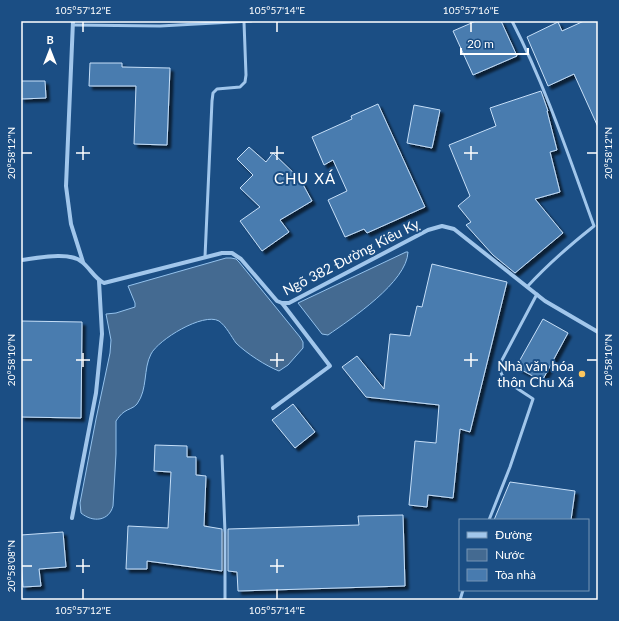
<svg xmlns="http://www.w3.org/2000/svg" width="619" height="621" font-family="Lato,sans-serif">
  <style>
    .water { fill: #446a91; stroke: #94c2ed }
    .building { fill: #487baf; stroke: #c6dff8; filter: url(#shadow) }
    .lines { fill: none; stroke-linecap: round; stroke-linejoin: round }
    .lane { stroke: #a1c6eb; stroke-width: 3 }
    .street { stroke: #a1c6eb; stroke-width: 4 }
    .ticks { fill: none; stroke: #fff; stroke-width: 1.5 }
    .poi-dot { fill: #fcc65e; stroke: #1b4e84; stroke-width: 1.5 }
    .labels { text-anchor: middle; stroke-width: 4; stroke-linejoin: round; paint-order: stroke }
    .street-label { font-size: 14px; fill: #fff; stroke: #1b4e84 }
    .poi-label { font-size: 14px; fill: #fff; stroke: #1b4e84; text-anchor: end }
    .neighbourhood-label { font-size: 15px; letter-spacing: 1px; fill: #fff; stroke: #1b4e84 }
    .neatline { fill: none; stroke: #fff; stroke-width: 1.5 }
    .ticks-label { font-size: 10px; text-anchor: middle; fill: #fff }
  </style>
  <defs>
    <filter id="shadow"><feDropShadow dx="3.5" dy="3.5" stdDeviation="1" flood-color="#0009"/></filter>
  </defs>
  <rect width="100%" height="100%" fill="#1b4e84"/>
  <g class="water">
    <path d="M 406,252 L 408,252 C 407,282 351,319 328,335 L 322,334 L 298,303 Z"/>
    <path d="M 226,258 L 231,258 L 236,259 L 239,262 L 300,337 L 303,342 L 303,348 L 288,365 L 279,371 C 266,366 246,353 236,343 C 231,336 226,326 219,321 C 203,312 158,340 151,354 C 143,369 148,389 137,404 C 134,408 128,409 124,412 C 121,414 118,418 116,421 L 116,454 L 113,506 C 109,521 93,523 81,513 L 80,503 L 96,419 L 110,353 L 111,340 L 106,314 L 116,313 L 135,307 L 135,303 L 128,286 Z"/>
  </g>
  <g class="building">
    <path d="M 476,21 L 501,21 L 517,56 L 473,75 L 453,31 Z"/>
    <path d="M 584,21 L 598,21 L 598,127 L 574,74 L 548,86 L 527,37 L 558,22 L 562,31 Z"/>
    <path d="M 90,63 L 122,63 L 122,67 L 170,68 L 167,145 L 134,144 L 136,86 L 89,86 Z"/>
    <path d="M 21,81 L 45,81 L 46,98 L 21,99 Z"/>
    <path d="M 541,91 L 548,111 L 547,111 L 557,150 L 550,152 L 560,192 L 535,199 L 563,233 L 515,273 L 493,255 L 466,225 L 471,222 L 458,206 L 470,196 L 449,145 L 496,126 L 490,108 Z"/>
    <path d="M 378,104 L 425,207 L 367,233 L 364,229 L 345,237 L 328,200 L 347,191 L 333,160 L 324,165 L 312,137 L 352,119 L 351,116 Z"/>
    <path d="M 414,105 L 440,110 L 432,148 L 407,143 Z"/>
    <path d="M 249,147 L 266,162 L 273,153 L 300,179 L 312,201 L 280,220 L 289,232 L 262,251 L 240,221 L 260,207 L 240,188 L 253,175 L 237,159 Z"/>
    <path d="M 432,264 L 507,282 L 470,432 L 460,429 L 453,498 L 428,495 L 427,507 L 409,505 L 415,441 L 436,443 L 439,405 L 366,397 L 342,367 L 357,356 L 384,389 L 390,334 L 410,336 L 417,306 L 422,307 Z"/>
    <path d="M 543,319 L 568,333 L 542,381 L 516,367 Z"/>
    <path d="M 21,321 L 82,322 L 81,418 L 21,417 Z"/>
    <path d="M 293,404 L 315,432 L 295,448 L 272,420 Z"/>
    <path d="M 155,445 L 187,446 L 187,457 L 196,457 L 196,475 L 206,476 L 204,526 L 222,529 L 222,571 L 147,561 L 147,569 L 126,569 L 128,526 L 168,528 L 171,472 L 154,471 Z"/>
    <path d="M 510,482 L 575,491 L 571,520 L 494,520 Z"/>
    <path d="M 403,515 L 405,586 L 238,591 L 237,572 L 228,571 L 228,529 L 359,525 L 358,516 Z"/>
    <path d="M 63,532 L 66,567 L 39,569 L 41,586 L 23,587 L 21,557 L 21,535 Z"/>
  </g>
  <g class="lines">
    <g class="lane">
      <path d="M 512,21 C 546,87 569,157 594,226 C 570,245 548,264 527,287"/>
      <path d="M 73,25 L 160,26 L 251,21"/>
      <path d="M 205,257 L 212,101 L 213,93 L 217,89 L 240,87 L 245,82 L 246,75 L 244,22"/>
      <path d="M 222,456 L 225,532 L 225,600"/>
      <path d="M 489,520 L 510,467 L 533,399 C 525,393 506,383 502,375 C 499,370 500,366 501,362 L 537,294"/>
      <path d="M 460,600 L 463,590"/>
    </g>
    <g class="street">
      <path d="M 73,21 L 66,186 L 71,224 L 83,262"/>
      <path d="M 21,260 C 37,258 70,251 82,262 C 90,268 95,279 104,283 L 222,253 L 232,253 L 241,259 L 277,301 L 282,303 L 289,303 L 428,230 L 442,226 L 454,229 L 545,301 L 598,332"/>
      <path d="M 273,408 L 330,366 L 282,303"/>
      <path d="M 72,518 L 96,393 L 102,334 L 99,281"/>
    </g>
  </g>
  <path class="ticks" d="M 83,22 L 83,32M 277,22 L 277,32M 471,22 L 471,32M 83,146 L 83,160M 277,146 L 277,160M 471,146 L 471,160M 22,153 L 32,153M 76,153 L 90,153M 270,153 L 284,153M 464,153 L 478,153M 587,153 L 597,153M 83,353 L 83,367M 277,353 L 277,367M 471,353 L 471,367M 22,360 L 32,360M 76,360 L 90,360M 270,360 L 284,360M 464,360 L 478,360M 587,360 L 597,360M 83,559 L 83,573M 277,559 L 277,573M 22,566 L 32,566M 76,566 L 90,566M 270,566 L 284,566M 83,589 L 83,599M 277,589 L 277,599"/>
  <circle class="poi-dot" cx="582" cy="374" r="4"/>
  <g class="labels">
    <g class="street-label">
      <text transform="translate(351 257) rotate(-27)" y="5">Ngõ 382 Đường Kiêu Kỵ</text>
    </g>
    <g class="poi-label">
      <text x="574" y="371">Nhà văn hóa<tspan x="574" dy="16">thôn Chu Xá</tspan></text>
    </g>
    <g class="neighbourhood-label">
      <text x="305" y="184">CHU XÁ</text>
    </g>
  </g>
  <rect width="619" height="621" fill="none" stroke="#1b4e84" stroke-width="44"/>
  <rect x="459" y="519" width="130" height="72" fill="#1b4e84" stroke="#7695b5"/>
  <rect x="467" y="532" width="20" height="6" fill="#a1c6eb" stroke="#7695b5"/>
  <text x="495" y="539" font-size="12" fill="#ffffff">Đường</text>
  <rect x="467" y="549" width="20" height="12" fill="#446a91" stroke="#7695b5"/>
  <text x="495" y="559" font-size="12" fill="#ffffff">Nước</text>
  <rect x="467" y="569" width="20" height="12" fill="#487baf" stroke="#7695b5"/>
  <text x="495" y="579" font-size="12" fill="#ffffff">Tòa nhà</text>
  <g transform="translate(50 50)" stroke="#1b4e84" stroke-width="3" paint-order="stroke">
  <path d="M0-3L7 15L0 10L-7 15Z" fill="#ffffff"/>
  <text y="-6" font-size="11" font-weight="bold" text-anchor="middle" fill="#ffffff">B</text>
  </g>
  <path d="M461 48v6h67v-6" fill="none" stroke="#ffffff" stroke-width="2"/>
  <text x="467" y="48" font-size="12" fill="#ffffff" stroke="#1b4e84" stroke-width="3" paint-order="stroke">20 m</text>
  <rect x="22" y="22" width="575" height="577" class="neatline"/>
  <g class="ticks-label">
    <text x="83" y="14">105°57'12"E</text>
    <text x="277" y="14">105°57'14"E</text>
    <text x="471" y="14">105°57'16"E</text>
    <text transform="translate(11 153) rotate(-90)" y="4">20°58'12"N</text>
    <text transform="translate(608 153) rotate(-90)" y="4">20°58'12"N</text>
    <text transform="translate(11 360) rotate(-90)" y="4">20°58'10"N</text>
    <text transform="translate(608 360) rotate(-90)" y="4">20°58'10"N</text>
    <text transform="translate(11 566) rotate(-90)" y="4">20°58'08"N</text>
    <text x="83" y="614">105°57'12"E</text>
    <text x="277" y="614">105°57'14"E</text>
  </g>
</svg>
